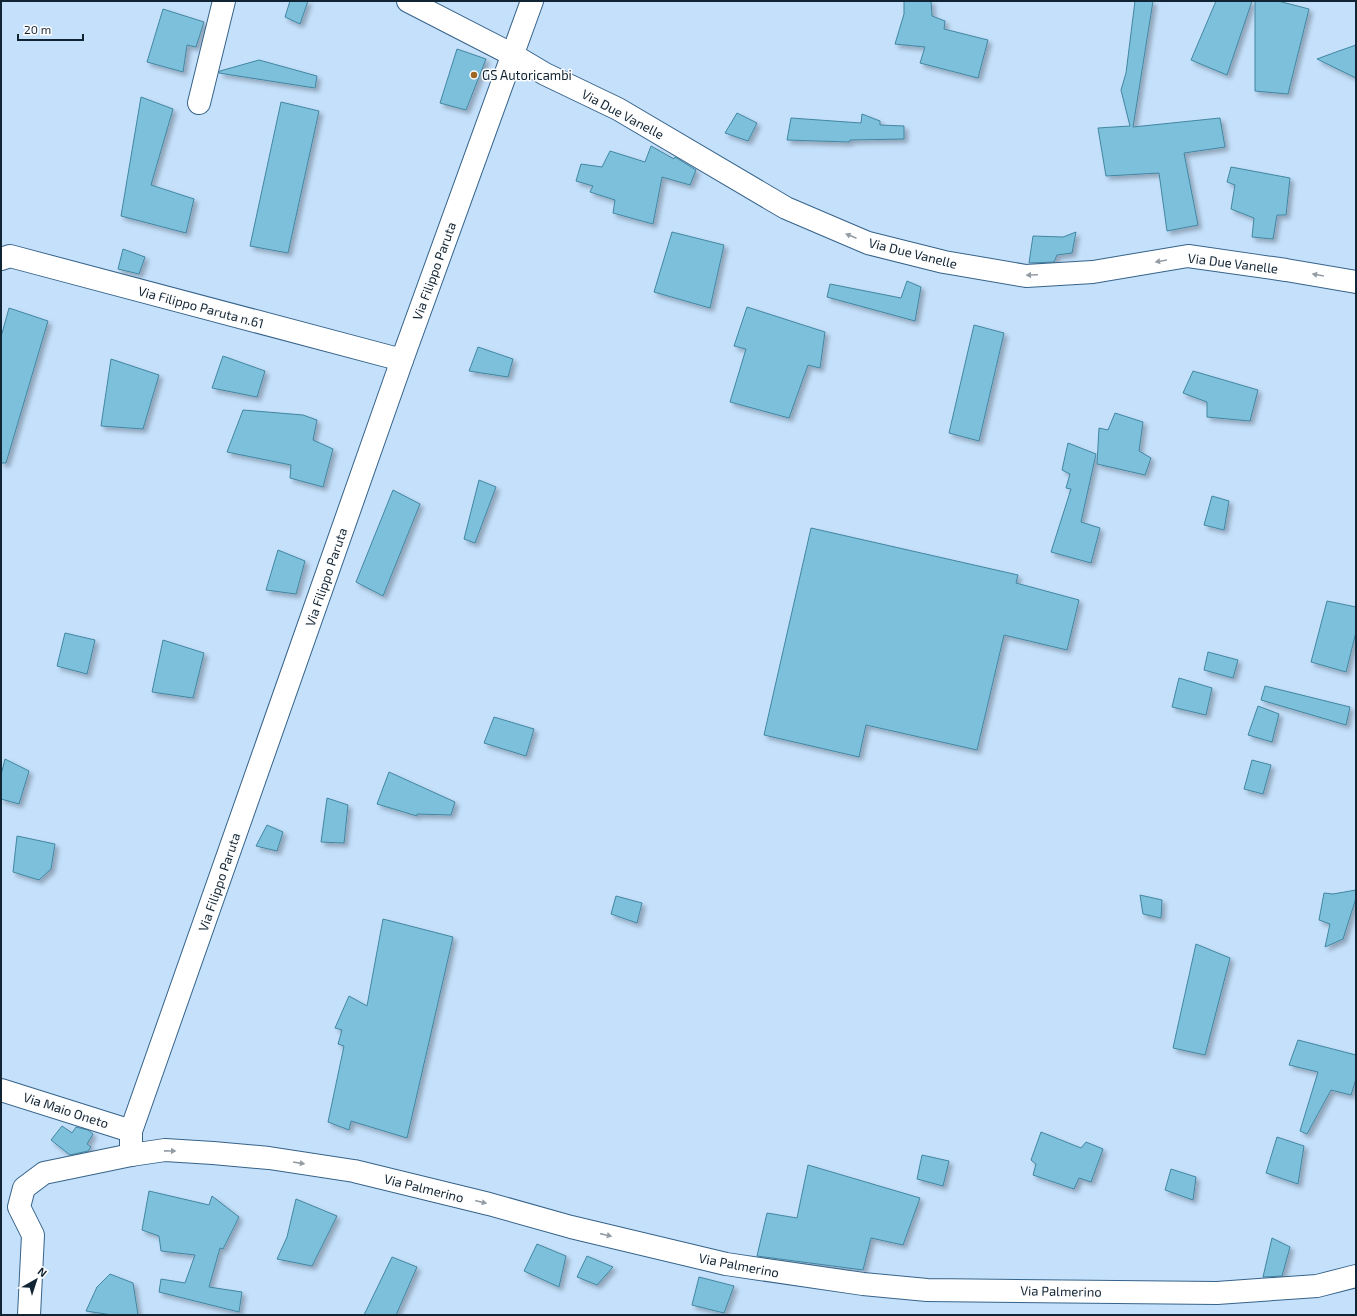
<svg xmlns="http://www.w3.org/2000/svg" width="1357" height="1316" font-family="'Exo 2',sans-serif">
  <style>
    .building { fill: #7cc0dc; stroke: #4286a1; filter: url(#shadow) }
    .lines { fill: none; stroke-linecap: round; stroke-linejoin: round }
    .minor-casing { stroke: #36638a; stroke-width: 24 }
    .minor { stroke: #fff; stroke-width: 22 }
    .oneway { fill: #949ca4 }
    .poi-dot { fill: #9f6623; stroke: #fdfdfd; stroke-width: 1.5 }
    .labels { text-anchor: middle; stroke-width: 3; stroke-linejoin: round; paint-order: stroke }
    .poi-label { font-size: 13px; fill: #112434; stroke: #fdfdfd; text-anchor: start }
    .street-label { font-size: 13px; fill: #112434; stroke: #fdfdfd }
  </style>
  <defs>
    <filter id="shadow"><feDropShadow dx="3.5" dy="3.5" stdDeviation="2" flood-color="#0004"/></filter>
  </defs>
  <rect width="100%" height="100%" fill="#c4e0fb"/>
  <g class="building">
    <path d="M 290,1 L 308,1 L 300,24 L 285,17 Z"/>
    <path d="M 904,1 L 931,1 L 932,16 L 945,21 L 944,29 L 988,40 L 978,78 L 920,63 L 925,47 L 895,44 L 904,14 Z"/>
    <path d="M 1135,1 L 1153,1 L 1133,127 L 1220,118 L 1225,147 L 1184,153 L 1198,225 L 1167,231 L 1159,173 L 1106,176 L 1098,128 L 1130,126 L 1121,90 L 1126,73 Z"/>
    <path d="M 1216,1 L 1252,1 L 1227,75 L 1191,60 Z"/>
    <path d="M 1255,1 L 1278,1 L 1309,9 L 1288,94 L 1255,91 Z"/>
    <path d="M 163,9 L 204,22 L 196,47 L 187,45 L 183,72 L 147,62 Z"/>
    <path d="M 1356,45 L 1356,78 L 1317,59 L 1336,52 Z"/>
    <path d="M 457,49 L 486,59 L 466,110 L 440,103 Z"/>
    <path d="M 259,60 L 317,76 L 315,88 L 219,73 L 220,71 Z"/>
    <path d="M 141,97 L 173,109 L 151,185 L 194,199 L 186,233 L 121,216 Z"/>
    <path d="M 281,102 L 319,111 L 288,253 L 250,246 Z"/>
    <path d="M 737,113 L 757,123 L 748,141 L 725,133 Z"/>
    <path d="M 862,114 L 880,121 L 880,125 L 904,126 L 904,139 L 850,140 L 849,142 L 787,140 L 791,118 L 861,123 Z"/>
    <path d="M 651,146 L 674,159 L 675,157 L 696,170 L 690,185 L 662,177 L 653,224 L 613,213 L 615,200 L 590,192 L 593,186 L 576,181 L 581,164 L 602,167 L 610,151 L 645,162 Z"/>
    <path d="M 1231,167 L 1290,178 L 1286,215 L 1277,215 L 1273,239 L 1252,237 L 1254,218 L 1231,209 L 1235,185 L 1227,182 Z"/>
    <path d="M 672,232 L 724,245 L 710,308 L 654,292 Z"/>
    <path d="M 1076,232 L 1072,253 L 1057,255 L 1054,262 L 1029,263 L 1033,236 L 1063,237 Z"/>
    <path d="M 123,249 L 145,257 L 139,274 L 118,269 Z"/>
    <path d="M 907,281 L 921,287 L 915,321 L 827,297 L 830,284 L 901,298 Z"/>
    <path d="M 747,307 L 825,332 L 820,368 L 808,365 L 789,418 L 730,402 L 746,349 L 734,346 Z"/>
    <path d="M 9,308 L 48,321 L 6,463 L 1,463 L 1,337 Z"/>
    <path d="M 974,325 L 1004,333 L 979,441 L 949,433 Z"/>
    <path d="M 478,347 L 513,359 L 508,377 L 469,371 Z"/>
    <path d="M 223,356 L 265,371 L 257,397 L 212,388 Z"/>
    <path d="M 111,359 L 159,375 L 143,429 L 101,426 Z"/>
    <path d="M 1193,371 L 1258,390 L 1250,421 L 1207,417 L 1207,402 L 1183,393 Z"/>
    <path d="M 243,410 L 303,415 L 317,420 L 313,440 L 333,449 L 323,487 L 290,478 L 291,465 L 227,452 Z"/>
    <path d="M 1115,413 L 1143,422 L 1139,451 L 1151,458 L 1145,475 L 1097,464 L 1099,428 L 1108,430 Z"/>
    <path d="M 1068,443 L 1096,454 L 1081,522 L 1100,528 L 1091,563 L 1051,552 L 1071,489 L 1066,488 L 1070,474 L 1062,470 Z"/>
    <path d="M 479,480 L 496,487 L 475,543 L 464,539 Z"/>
    <path d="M 393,490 L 420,504 L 383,596 L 356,582 Z"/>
    <path d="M 1212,496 L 1229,501 L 1224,530 L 1204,525 Z"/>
    <path d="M 811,528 L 1018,575 L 1016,583 L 1079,600 L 1067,650 L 1004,635 L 977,750 L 866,725 L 859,757 L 764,735 Z"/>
    <path d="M 278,550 L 305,561 L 296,594 L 266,590 Z"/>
    <path d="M 1327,601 L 1356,607 L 1356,632 L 1346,672 L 1311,662 Z"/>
    <path d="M 65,633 L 95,640 L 87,674 L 57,666 Z"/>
    <path d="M 163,640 L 204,653 L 193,698 L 152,692 Z"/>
    <path d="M 1208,652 L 1238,660 L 1233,678 L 1204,670 Z"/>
    <path d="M 1179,678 L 1212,688 L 1206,715 L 1172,707 Z"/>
    <path d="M 1265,686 L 1350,707 L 1346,725 L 1261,700 Z"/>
    <path d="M 1258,706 L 1279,714 L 1272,742 L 1248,735 Z"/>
    <path d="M 494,717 L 534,729 L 526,756 L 484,743 Z"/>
    <path d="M 5,759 L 29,771 L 19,804 L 1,799 L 1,775 Z"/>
    <path d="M 1252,760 L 1271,765 L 1263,794 L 1244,789 Z"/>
    <path d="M 389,772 L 455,802 L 451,815 L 417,814 L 417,816 L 377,804 Z"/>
    <path d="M 327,798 L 348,805 L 344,843 L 321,842 Z"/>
    <path d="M 267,825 L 283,832 L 277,851 L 256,846 Z"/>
    <path d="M 17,836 L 55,844 L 51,869 L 39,880 L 13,872 Z"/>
    <path d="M 1356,890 L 1356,898 L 1343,939 L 1325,947 L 1330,924 L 1319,920 L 1324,893 L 1333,894 Z"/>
    <path d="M 1140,895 L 1162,900 L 1161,918 L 1143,914 Z"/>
    <path d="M 616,896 L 642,903 L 637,923 L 611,914 Z"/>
    <path d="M 383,919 L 453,937 L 407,1138 L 351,1121 L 349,1130 L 328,1122 L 344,1046 L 338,1044 L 342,1030 L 335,1028 L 349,996 L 367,1006 Z"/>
    <path d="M 1196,944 L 1230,958 L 1205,1055 L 1173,1048 Z"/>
    <path d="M 1298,1040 L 1356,1055 L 1356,1079 L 1351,1095 L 1331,1090 L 1307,1134 L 1300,1131 L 1318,1072 L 1289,1065 Z"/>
    <path d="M 62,1126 L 72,1133 L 76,1127 L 88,1130 L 93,1134 L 87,1144 L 91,1147 L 88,1151 L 70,1155 L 51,1140 Z"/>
    <path d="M 1041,1132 L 1081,1148 L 1086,1142 L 1103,1149 L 1091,1182 L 1079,1178 L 1074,1189 L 1033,1175 L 1036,1164 L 1031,1160 Z"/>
    <path d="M 1277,1137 L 1304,1146 L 1298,1184 L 1266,1173 Z"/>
    <path d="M 922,1155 L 949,1161 L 943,1186 L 917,1179 Z"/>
    <path d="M 808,1165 L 920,1198 L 903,1245 L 871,1238 L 863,1270 L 757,1256 L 767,1213 L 797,1218 Z"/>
    <path d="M 1171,1169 L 1196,1177 L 1193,1200 L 1165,1190 Z"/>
    <path d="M 149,1191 L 209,1205 L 212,1196 L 239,1217 L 223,1249 L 220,1248 L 209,1287 L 242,1292 L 239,1312 L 159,1292 L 161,1279 L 185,1283 L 195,1255 L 161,1251 L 159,1236 L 142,1230 Z"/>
    <path d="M 296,1199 L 337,1216 L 312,1266 L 277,1259 L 287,1237 Z"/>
    <path d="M 1272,1238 L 1290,1247 L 1282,1276 L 1263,1277 Z"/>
    <path d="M 537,1244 L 566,1256 L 559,1287 L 524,1271 Z"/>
    <path d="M 587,1256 L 613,1267 L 597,1285 L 577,1277 Z"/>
    <path d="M 392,1257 L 417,1267 L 396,1315 L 364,1315 Z"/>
    <path d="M 110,1274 L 133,1283 L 138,1315 L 112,1315 L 86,1311 L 97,1287 Z"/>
    <path d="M 699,1277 L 734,1286 L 724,1313 L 692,1305 Z"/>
  </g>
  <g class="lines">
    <defs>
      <g id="minor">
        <path d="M 408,1 L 513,55 L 545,74 L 618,109 L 786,208 L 868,243 L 944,262 L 1026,276 L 1093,272 L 1188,256 L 1286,270 L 1356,282"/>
        <path d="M 199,103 L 224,1"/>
        <path d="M 1,259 L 10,256 L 402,360"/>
        <path d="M 1,1090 L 131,1131"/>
        <path d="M 131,1155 L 131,1131 L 402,360 L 532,1"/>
        <path d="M 29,1315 L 33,1235 L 19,1207 L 24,1188 L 44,1173 L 131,1155 L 165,1150 L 213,1153 L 269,1158 L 354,1171 L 489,1204 L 571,1227 L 726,1264 L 863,1284 L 927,1290 L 1217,1293 L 1317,1286 L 1356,1276"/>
      </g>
    </defs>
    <use href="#minor" class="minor-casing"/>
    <use href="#minor" class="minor"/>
  </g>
  <defs><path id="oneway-solid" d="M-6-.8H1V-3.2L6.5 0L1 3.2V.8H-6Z"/></defs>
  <g class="oneway">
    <use href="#oneway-solid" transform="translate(851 236) rotate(-157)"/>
    <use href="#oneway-solid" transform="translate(1161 261) rotate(170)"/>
    <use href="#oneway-solid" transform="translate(1032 275) rotate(177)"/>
    <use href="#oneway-solid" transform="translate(1318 275) rotate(-170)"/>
    <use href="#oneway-solid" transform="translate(170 1151) rotate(1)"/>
    <use href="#oneway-solid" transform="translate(299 1163) rotate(9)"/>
    <use href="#oneway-solid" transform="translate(481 1202) rotate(14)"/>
    <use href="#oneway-solid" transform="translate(606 1235) rotate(13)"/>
  </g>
  <circle class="poi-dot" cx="474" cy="75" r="4"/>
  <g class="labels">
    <g class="poi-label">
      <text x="482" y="80">GS Autoricambi</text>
    </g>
    <g class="street-label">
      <text transform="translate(623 114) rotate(28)" y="5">Via Due Vanelle</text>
      <text transform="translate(913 253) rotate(14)" y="5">Via Due Vanelle</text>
      <text transform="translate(1233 263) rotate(7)" y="5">Via Due Vanelle</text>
      <text transform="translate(434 271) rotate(-70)" y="5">Via Filippo Paruta</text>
      <text transform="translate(201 307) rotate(15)" y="5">Via Filippo Paruta n.61</text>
      <text transform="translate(326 577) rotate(-71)" y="5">Via Filippo Paruta</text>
      <text transform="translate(219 882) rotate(-71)" y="5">Via Filippo Paruta</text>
      <text transform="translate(66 1110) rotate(18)" y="5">Via Maio Oneto</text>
      <text transform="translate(424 1188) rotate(14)" y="5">Via Palmerino</text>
      <text transform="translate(739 1265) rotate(11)" y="5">Via Palmerino</text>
      <text transform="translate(1061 1291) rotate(1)" y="5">Via Palmerino</text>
    </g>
  </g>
  <rect width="1357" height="1316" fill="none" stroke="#112434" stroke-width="4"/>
  <g transform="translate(36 1280) rotate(39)" stroke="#fdfdfd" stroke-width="3" paint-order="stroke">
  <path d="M0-3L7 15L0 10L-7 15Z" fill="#112434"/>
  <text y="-6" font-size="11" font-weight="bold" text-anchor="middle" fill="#112434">N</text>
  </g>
  <path d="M18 34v6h65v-6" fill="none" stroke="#112434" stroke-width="2"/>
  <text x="24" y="34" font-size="12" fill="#112434" stroke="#fdfdfd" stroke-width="3" paint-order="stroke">20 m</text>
</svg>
